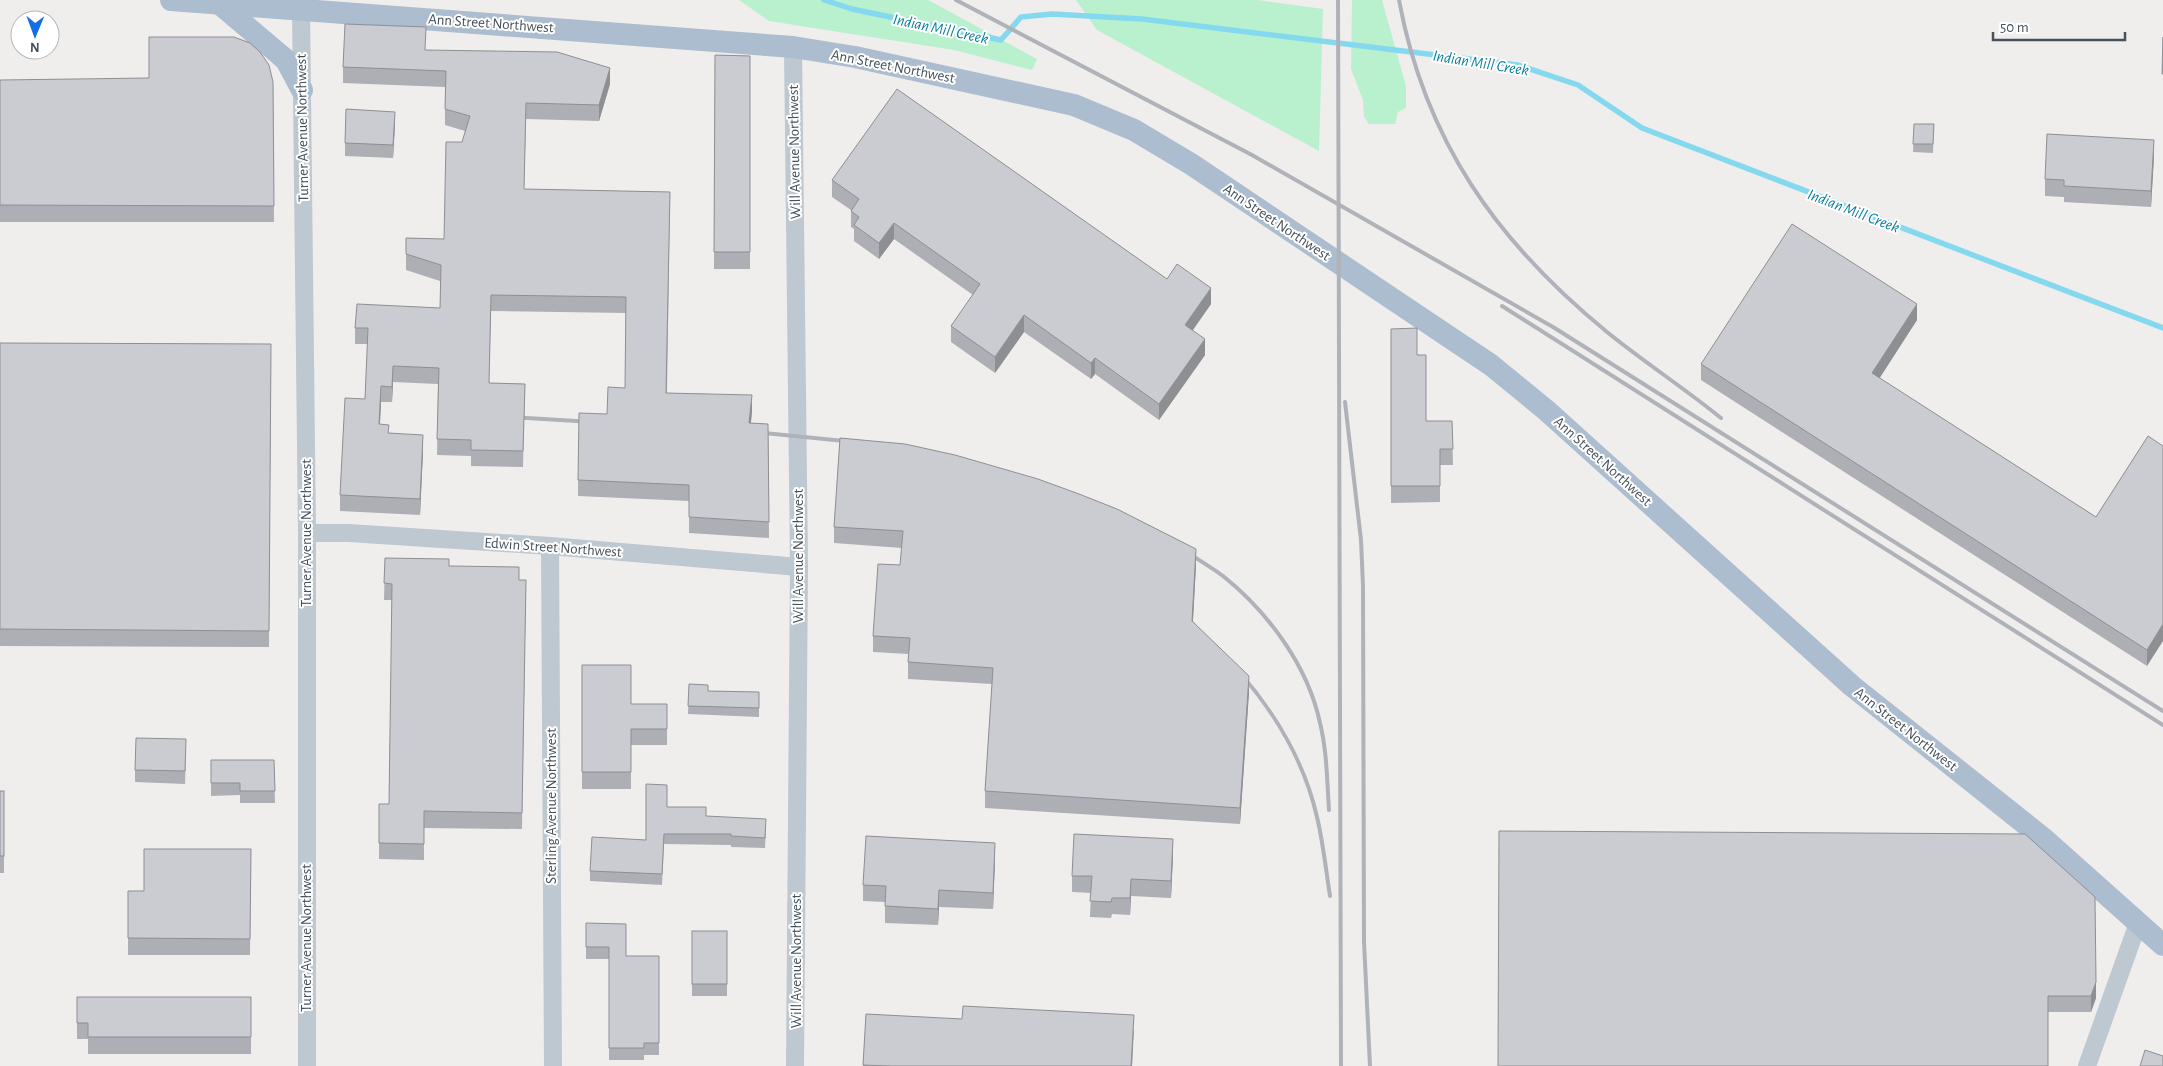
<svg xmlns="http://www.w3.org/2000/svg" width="2163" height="1066" font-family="'Alegreya Sans',sans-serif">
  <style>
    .green { fill: #b9f0ce }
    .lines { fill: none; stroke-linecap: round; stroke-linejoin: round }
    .stream { stroke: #84d9ef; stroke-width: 5.5 }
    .minor { stroke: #bdc8d0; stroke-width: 18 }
    .major { stroke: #abbdce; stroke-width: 22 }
    .rail { stroke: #afb2b8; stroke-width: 4 }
    .wall { fill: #aeafb5 }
    .shaded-wall { fill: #8d8f93 }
    .building { fill: #caccd2; stroke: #8d8f93 }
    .labels { text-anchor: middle; stroke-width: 4; stroke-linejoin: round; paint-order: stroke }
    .street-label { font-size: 15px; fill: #45515b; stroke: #fff }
    .water-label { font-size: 16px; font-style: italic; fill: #087e9c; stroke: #fff }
  </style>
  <rect width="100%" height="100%" fill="#f0eded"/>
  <g class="green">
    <path d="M 739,0 L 928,0 L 1037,59 L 1032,70 L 954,50 L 769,21 Z"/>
    <path d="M 1076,0 L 1257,0 L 1323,9 L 1319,151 L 1097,30 Z"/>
    <path d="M 1352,0 L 1382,0 L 1406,86 L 1406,108 L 1398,112 L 1395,124 L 1369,124 L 1364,117 L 1363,100 L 1351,69 Z"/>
  </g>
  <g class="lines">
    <path class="stream" d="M 824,0 L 852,9 L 1001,40 L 1021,17 L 1052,14 L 1142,19 L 1518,65 L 1578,85 L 1642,128 L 2163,328"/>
    <g class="minor">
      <path d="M 298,0 L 301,9 L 307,533 L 307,1066"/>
      <path d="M 793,47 L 799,567 L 795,1066"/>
      <path d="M 307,533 L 349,533 L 550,546 L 799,567"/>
      <path d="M 550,546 L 553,1066"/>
      <path d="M 2087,1066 L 2138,923"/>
    </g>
    <g class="major">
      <path d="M 171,0 L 793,47 L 855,57 L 1074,105 L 1134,130 L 1191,164 L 1491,365 L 1546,410 L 1852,686 L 2043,838 L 2163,945"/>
      <path d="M 220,4 L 286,60 L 302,90"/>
    </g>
    <g class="rail">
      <path d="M 956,0 L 1252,155 L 1553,327 L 2163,711"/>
      <path d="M 1338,0 L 1341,1066"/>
      <path d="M 1399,0 C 1425,141 1497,242 1607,332 C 1644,362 1684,388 1721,418"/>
      <path d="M 1502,306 L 2163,725"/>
      <path d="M 1345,402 L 1361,540 L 1363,586 L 1364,942 L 1370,1066"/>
      <path d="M 510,417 L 593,422"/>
      <path d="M 755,432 L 854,442"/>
      <path d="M 1185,551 C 1197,559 1211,567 1223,576 C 1268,612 1308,666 1320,723 C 1327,751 1327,781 1329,810"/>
      <path d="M 1240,673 C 1276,714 1305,764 1317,817 C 1323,842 1326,870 1330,896"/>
    </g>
  </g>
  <g class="wall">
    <path d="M 426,50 L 610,84 L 599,121 L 526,119 L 524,189 L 670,192 L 667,393 L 752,411 L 751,423 L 768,424 L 769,538 L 689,533 L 689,501 L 578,496 L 578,480 L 607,414 L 625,388 L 626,313 L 491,311 L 489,383 L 525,384 L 523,467 L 471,466 L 471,456 L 437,455 L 438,384 L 393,382 L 392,402 L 381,402 L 380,424 L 389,433 L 423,451 L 420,515 L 340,511 L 340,495 L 365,399 L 368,344 L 355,344 L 355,328 L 440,308 L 440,281 L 406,270 L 406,238 L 444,239 L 462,142 L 465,131 L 445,125 L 445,87 L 343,83 L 343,67 Z"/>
    <path d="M 715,55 L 750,56 L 750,269 L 714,269 Z"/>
    <path d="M 0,80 L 273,82 L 274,222 L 0,222 Z"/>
    <path d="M 395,124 L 393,158 L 345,156 L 345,143 Z"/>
    <path d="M 1914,124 L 1934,124 L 1933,153 L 1913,152 Z"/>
    <path d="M 2154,156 L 2151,207 L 2064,202 L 2064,197 L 2045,196 L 2045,179 Z"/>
    <path d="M 832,180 L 1167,279 L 1211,304 L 1193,330 L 1205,355 L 1159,420 L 1095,374 L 1091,379 L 1024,332 L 995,373 L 951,342 L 951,326 L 973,295 L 894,239 L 879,259 L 854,241 L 854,229 L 851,227 L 851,210 L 832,197 Z"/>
    <path d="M 1917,320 L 1879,378 L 2096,517 L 2148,436 L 2147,666 L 1701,380 L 1701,364 Z"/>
    <path d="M 1391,329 L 1417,355 L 1426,421 L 1452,421 L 1453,465 L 1440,465 L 1440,502 L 1391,503 Z"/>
    <path d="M 0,343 L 271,344 L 269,647 L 0,646 Z"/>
    <path d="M 840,438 L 1196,565 L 1193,621 L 1249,692 L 1240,824 L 985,808 L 985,791 L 992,684 L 908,679 L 908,654 L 873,652 L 873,636 L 900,565 L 902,548 L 834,543 L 834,527 Z"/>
    <path d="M 385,558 L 449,566 L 519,580 L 526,580 L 522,829 L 424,828 L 424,860 L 379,859 L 379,804 L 389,804 L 392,600 L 384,600 Z"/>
    <path d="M 582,665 L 631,704 L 667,704 L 667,745 L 631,745 L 631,789 L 582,789 Z"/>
    <path d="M 689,684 L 708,691 L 759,692 L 759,717 L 688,714 Z"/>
    <path d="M 186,752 L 185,784 L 135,782 L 135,770 Z"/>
    <path d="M 211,760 L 274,760 L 275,803 L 240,803 L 240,795 L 211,796 Z"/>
    <rect x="0" y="791" width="4" height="82"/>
    <path d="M 667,807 L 766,829 L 765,848 L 731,847 L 731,845 L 664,844 L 662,885 L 590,881 L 590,871 L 646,840 Z"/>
    <path d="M 2025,834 L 2096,998 L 2091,1012 L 2048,1012 Z"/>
    <path d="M 251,849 L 250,955 L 128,955 L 128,891 L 144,891 Z"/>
    <path d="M 1173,855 L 1171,898 L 1131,896 L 1130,915 L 1112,914 L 1111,918 L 1090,917 L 1091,893 L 1072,892 L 1072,876 Z"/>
    <path d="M 995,859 L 993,909 L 939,907 L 938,925 L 885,923 L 885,902 L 863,901 L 863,885 Z"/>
    <path d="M 586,923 L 626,956 L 659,956 L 659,1055 L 644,1055 L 644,1060 L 609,1060 L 609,959 L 586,959 Z"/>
    <rect x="692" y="931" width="35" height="65"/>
    <path d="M 77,997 L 251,997 L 251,1054 L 88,1054 L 88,1039 L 77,1039 Z"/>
    <path d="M 866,1014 L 1134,1031 L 1132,1066 L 863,1066 Z"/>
  </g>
  <g class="shaded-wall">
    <path d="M 610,68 L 610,84 L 599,121 L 599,105 Z"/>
    <path d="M 395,112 L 395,124 L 393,158 L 393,145 Z"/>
    <path d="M 2154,140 L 2154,156 L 2151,207 L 2151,191 Z"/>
    <path d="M 894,223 L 894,239 L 879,259 L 879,243 Z"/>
    <path d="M 1211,288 L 1211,304 L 1185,341 L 1185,325 Z"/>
    <path d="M 1917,304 L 1917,320 L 1872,390 L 1872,373 Z"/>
    <path d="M 1024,315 L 1024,332 L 995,373 L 995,357 Z"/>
    <path d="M 1205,339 L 1205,355 L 1159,420 L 1159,404 Z"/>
    <path d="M 1095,358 L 1095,374 L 1091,379 L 1091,363 Z"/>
    <path d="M 393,366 L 393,382 L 392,402 L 392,387 Z"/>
    <path d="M 381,386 L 381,402 L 379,440 L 379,424 Z"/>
    <path d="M 752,395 L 752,411 L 749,439 L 749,423 Z"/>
    <path d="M 423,435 L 423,451 L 420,515 L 420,499 Z"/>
    <path d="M 1196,549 L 1196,565 L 1192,637 L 1192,621 Z"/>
    <path d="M 2163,624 L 2163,641 L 2147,666 L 2147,650 Z"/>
    <path d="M 1249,676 L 1249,692 L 1240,824 L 1240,808 Z"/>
    <path d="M 1173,839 L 1173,855 L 1171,898 L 1171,881 Z"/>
    <path d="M 995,843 L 995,859 L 993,909 L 993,893 Z"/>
    <path d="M 1131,879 L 1131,896 L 1130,915 L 1130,898 Z"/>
    <path d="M 939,890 L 939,907 L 938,925 L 938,909 Z"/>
    <path d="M 2096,982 L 2096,998 L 2091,1012 L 2091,996 Z"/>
    <path d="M 1134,1015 L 1132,1066 L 1131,1066 Z"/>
  </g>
  <g class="building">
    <path d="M 345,24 L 426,27 L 425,50 L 557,52 L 610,68 L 599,105 L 526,103 L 524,189 L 670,192 L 666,393 L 752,395 L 749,423 L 768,424 L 769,522 L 689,517 L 689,485 L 578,480 L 579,413 L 607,414 L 608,387 L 625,388 L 626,297 L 491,295 L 489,383 L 525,384 L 523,451 L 471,450 L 471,440 L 437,439 L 439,368 L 393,366 L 392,387 L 381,386 L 379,424 L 389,425 L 388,433 L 423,435 L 420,499 L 340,495 L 345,398 L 365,399 L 368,328 L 355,328 L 357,304 L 440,308 L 441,265 L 406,254 L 406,238 L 444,239 L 446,142 L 462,142 L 470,116 L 445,109 L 446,71 L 343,67 Z"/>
    <path d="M 149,37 L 234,37 L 250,43 L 260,52 L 269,65 L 273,82 L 274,206 L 0,205 L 0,80 L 149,78 Z"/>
    <path d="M 2163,37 L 2163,74 L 2162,74 Z"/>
    <path d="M 715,55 L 750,56 L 750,252 L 714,252 Z"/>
    <path d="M 897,89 L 1167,279 L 1177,264 L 1211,288 L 1185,325 L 1205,339 L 1159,404 L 1095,358 L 1091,363 L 1024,315 L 995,357 L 951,326 L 980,284 L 894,223 L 879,243 L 854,225 L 859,217 L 851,211 L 859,199 L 832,180 Z"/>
    <path d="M 346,109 L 395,112 L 393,145 L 345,143 Z"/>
    <path d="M 1914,124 L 1934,124 L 1933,144 L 1913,144 Z"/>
    <path d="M 2047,134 L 2154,140 L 2151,191 L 2064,186 L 2064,180 L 2045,179 Z"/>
    <path d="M 1792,224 L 1917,304 L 1872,373 L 2096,517 L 2148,436 L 2163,446 L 2163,624 L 2147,650 L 1701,364 Z"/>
    <path d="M 1417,328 L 1417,355 L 1426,355 L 1426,421 L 1452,421 L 1453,449 L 1440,449 L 1440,486 L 1391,486 L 1391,329 Z"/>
    <path d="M 0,343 L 271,344 L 269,631 L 0,629 Z"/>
    <path d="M 840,438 L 905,444 L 955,455 L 1038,479 L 1079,494 L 1117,509 L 1196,549 L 1192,621 L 1249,676 L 1240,808 L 985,791 L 993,668 L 908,662 L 910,638 L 873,636 L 878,564 L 900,565 L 903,531 L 834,527 Z"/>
    <path d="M 385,558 L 449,559 L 449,566 L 519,567 L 519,580 L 526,580 L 522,813 L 424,811 L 424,844 L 379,843 L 379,804 L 389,804 L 392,584 L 384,583 Z"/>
    <path d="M 582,665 L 631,665 L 631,704 L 667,704 L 667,729 L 631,729 L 631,772 L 582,772 Z"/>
    <path d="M 689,684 L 708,685 L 708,691 L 759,692 L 759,708 L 688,706 Z"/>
    <path d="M 136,738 L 186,739 L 185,771 L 135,770 Z"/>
    <path d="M 211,760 L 274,760 L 275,791 L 240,791 L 240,783 L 211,783 Z"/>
    <path d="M 646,784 L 667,785 L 667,807 L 706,807 L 706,816 L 766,819 L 765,838 L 731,836 L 731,834 L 664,834 L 662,874 L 590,871 L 592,837 L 646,840 Z"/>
    <rect x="0" y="791" width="4" height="65"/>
    <path d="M 1499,831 L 2025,834 L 2095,897 L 2096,982 L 2091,996 L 2048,996 L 2048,1066 L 1498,1066 Z"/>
    <path d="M 1074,834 L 1173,839 L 1171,881 L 1131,879 L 1130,898 L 1112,898 L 1111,902 L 1090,901 L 1092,876 L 1072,876 Z"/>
    <path d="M 866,836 L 995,843 L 993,893 L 939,890 L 938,909 L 885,906 L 886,886 L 863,885 Z"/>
    <path d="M 144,849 L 251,849 L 250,939 L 128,938 L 128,891 L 144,891 Z"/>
    <path d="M 586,923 L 626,924 L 626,956 L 659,956 L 659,1043 L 644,1043 L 644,1048 L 609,1048 L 609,947 L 586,947 Z"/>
    <rect x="692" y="931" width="35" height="53"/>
    <path d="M 77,997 L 251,997 L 251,1037 L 88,1037 L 88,1023 L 77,1023 Z"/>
    <path d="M 963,1006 L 1134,1015 L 1131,1066 L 891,1066 L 863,1065 L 866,1014 L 962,1019 Z"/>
    <path d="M 2145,1050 L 2163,1056 L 2163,1066 L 2140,1066 Z"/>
  </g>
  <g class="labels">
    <g class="street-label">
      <text transform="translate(491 23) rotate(4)" y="5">Ann Street Northwest</text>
      <text transform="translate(893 66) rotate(11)" y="5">Ann Street Northwest</text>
      <text transform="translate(302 128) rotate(-91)" y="5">Turner Avenue Northwest</text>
      <text transform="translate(794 152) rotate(-91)" y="5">Will Avenue Northwest</text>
      <text transform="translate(1277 222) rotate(34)" y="5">Ann Street Northwest</text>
      <text transform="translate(1603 461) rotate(42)" y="5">Ann Street Northwest</text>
      <text transform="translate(306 533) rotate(-90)" y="5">Turner Avenue Northwest</text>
      <text transform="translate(553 547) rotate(4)" y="5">Edwin Street Northwest</text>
      <text transform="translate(798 556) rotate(-90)" y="5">Will Avenue Northwest</text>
      <text transform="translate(1906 729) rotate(38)" y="5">Ann Street Northwest</text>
      <text transform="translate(551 806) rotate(-90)" y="5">Sterling Avenue Northwest</text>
      <text transform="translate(306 938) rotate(-90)" y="5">Turner Avenue Northwest</text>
      <text transform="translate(796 961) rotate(-90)" y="5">Will Avenue Northwest</text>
    </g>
    <g class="water-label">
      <text transform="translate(941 28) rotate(12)" y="6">Indian Mill Creek</text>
      <text transform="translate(1481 62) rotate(9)" y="6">Indian Mill Creek</text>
      <text transform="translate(1854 210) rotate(21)" y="6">Indian Mill Creek</text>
    </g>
  </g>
  <g transform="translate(35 35) rotate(181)"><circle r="24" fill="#ffffff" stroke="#b5b9bd"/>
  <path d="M0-4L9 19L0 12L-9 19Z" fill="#126fe5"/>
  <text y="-8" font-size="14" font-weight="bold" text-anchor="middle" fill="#45515b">N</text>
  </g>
  <path d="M1993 32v8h132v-8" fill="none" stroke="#45515b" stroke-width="2.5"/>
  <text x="2000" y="32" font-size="15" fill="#45515b" stroke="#ffffff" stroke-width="4" paint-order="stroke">50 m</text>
</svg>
